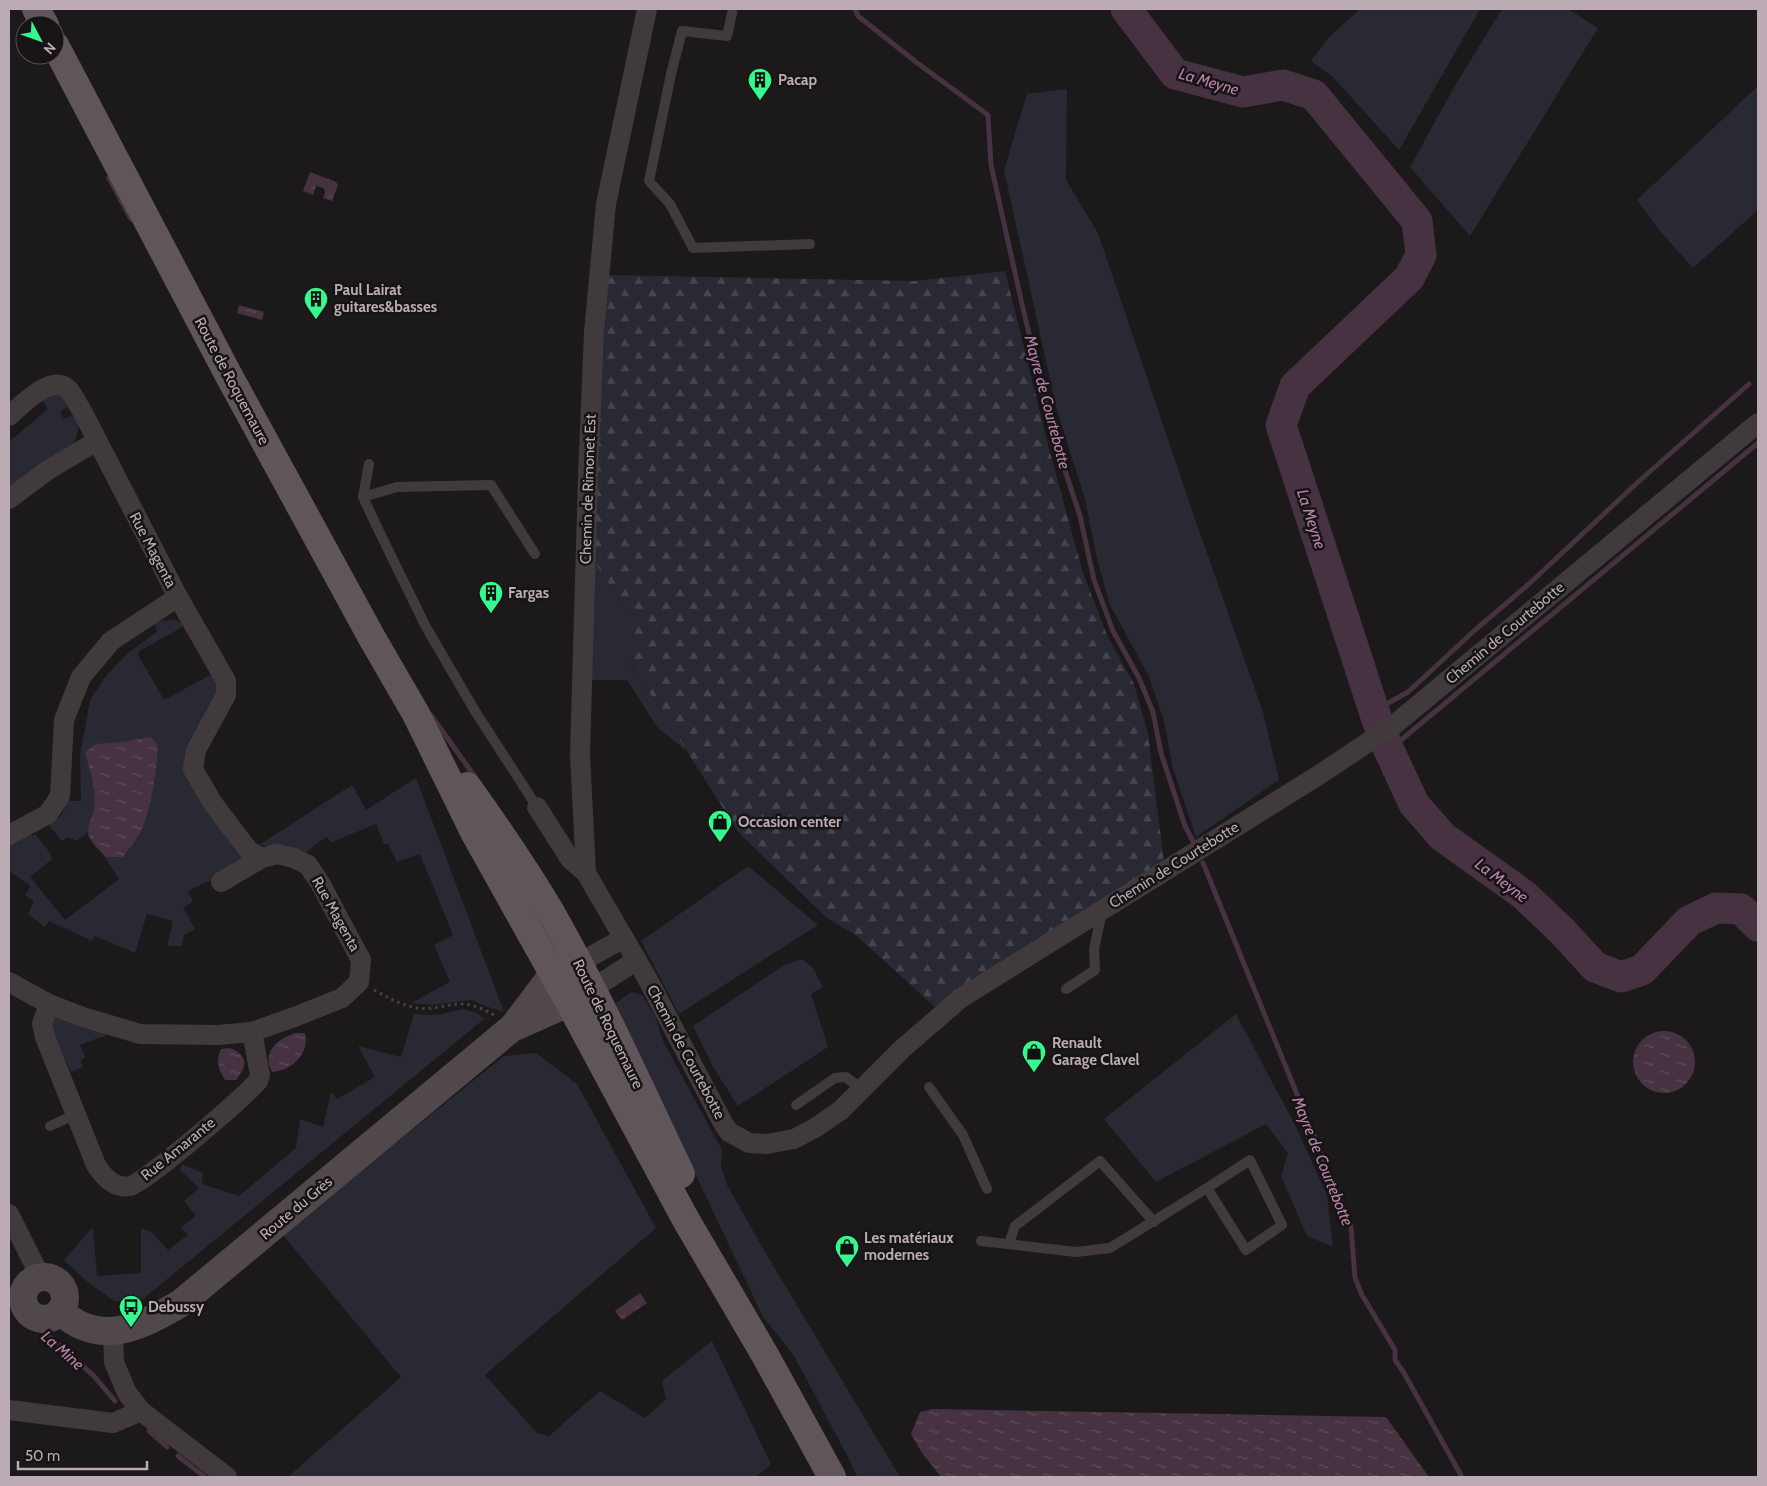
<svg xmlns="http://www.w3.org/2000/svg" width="1767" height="1486" font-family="Cabin,sans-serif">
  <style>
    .grass { fill: #292934 }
    .forest { fill: url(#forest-firs) }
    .water { fill: url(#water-ripples) }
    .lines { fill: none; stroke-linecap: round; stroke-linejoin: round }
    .stream { stroke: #463240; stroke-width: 5 }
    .river { stroke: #463240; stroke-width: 31 }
    .path { stroke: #484044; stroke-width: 3; stroke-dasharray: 2.5 4; stroke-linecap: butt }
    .lane { stroke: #413a3d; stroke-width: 10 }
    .street { stroke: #413a3d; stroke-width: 20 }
    .secondary { stroke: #51484c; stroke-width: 28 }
    .primary { stroke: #60565a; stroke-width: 28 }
    .labels { text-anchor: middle; stroke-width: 5; stroke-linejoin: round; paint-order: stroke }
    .poi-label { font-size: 15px; font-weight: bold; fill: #bcabb4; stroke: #171415; text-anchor: start }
    .street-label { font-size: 15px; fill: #bcabb4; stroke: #171415 }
    .water-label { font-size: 16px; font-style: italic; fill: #b782a9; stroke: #171415 }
  </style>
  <defs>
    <pattern id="forest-firs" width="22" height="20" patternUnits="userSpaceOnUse" patternTransform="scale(1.25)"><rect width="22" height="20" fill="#292934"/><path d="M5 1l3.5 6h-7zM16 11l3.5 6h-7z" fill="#46454f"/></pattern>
    <pattern id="water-ripples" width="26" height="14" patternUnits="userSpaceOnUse" patternTransform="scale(1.25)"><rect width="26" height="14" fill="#463240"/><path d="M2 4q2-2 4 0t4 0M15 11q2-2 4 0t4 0" fill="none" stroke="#5f4d59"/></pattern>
  </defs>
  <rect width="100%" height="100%" fill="#1c191a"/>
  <g class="grass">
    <path d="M 1360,9 L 1480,9 L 1399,150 L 1333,77 L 1311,61 L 1328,38 Z"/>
    <path d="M 1502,9 L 1568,9 L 1598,28 L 1470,236 L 1410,167 L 1456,84 Z"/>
    <path d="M 1758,86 L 1758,210 L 1693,268 L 1661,232 L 1637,200 Z"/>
    <path d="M 1067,89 L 1066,180 L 1098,233 L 1196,522 L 1263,712 L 1279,780 L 1196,837 L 1173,769 L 1164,721 L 1149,677 L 1109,603 L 1096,554 L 1085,499 L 1056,407 L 1004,170 L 1027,94 Z"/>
    <path d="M 59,394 L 71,405 L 60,411 L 64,419 L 76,414 C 80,424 78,433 74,443 L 9,489 L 9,442 L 48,409 L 41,399 L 46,395 Z"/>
    <path d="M 592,558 L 630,616 L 630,663 L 688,752 L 657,727 L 627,680 L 589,680 Z"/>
    <path d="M 175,620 L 186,625 L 139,651 L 138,655 L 164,700 L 214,673 L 217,678 L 217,691 L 187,745 L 185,767 L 243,858 L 232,870 L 188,891 L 193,902 L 183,907 L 195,929 L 184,935 L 182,946 L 167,946 L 173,921 L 147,914 L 135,953 L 95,936 L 92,941 L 49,921 L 45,927 L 28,914 L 34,901 L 25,895 L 31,886 L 9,871 L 9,844 L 30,833 L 32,836 L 35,834 L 51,854 L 50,855 L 52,859 L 30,877 L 65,920 L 119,879 L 89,832 L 76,841 L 68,837 L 62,841 L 48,824 L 61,816 L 68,801 L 81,801 L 80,756 L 90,700 L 106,676 L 128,653 L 157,632 L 154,621 Z"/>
    <path d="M 416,778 L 504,1012 L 485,1006 L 471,1000 L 433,1005 L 411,1003 L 450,982 L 434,945 L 453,935 L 420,854 L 397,862 L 388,844 L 384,844 L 376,824 L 332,842 L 326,837 L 306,852 L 259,845 L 352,785 L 366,810 Z"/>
    <path d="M 748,866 L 818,925 L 679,1014 L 641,941 Z"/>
    <path d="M 802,959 L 813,968 L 823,987 L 811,994 L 828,1047 L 738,1106 L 713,1067 L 693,1026 L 784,965 Z"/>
    <path d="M 631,992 L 642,995 L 656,1018 L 662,1039 L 722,1150 L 721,1166 L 727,1185 L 765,1252 L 900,1477 L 857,1477 L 849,1459 L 793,1354 L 763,1317 L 615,1004 Z"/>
    <path d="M 463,1009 L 477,1013 L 484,1019 L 138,1303 L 114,1301 L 85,1280 L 64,1260 L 93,1227 L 97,1276 L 141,1273 L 141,1228 L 152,1233 L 168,1250 L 188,1235 L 181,1227 L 196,1216 L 184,1201 L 199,1188 L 180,1170 L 182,1164 L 203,1173 L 202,1184 L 239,1196 L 296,1148 L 300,1119 L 323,1127 L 331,1092 L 337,1099 L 375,1077 L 358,1046 L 401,1057 L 414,1014 L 437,1015 Z"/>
    <path d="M 53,1012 L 109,1034 L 80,1045 L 85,1057 L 81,1061 L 83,1067 L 71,1072 L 51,1029 Z"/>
    <path d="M 1236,1014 L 1295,1125 L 1327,1195 L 1333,1247 L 1307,1236 L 1281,1176 L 1288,1153 L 1266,1124 L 1156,1182 L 1104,1119 Z"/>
    <path d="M 536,1053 L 577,1084 L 656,1228 L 485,1375 L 537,1433 L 549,1436 L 600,1391 L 645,1418 L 666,1399 L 662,1381 L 712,1341 L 771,1464 L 756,1477 L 288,1477 L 401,1377 L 282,1234 L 504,1056 Z"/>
  </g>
  <path class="forest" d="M 1005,271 L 1049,449 L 1083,573 L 1107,635 L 1134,684 L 1148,734 L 1164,862 L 937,1009 L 857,936 L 827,918 L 739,833 L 630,662 L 630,616 L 592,558 L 607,275 L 914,281 Z"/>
  <g class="water">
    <path d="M 310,172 L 336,182 L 338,185 L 332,201 L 323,198 L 325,193 L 324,188 L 316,186 L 313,195 L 303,191 Z"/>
    <path d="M 239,305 L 264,312 L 262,320 L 237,313 Z"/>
    <path d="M 151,737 L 158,746 C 156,772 152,807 141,831 C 137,840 128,849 123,857 L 106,857 C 100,850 89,842 88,832 C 88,823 93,817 94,809 C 97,791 90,770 85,752 L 96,744 L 122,742 Z"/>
    <circle cx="1664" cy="1062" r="31"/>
    <path d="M 296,1033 L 305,1033 C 310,1053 292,1071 272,1072 C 261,1052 278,1038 296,1033 Z"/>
    <path d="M 230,1048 C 249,1056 247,1066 236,1080 L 225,1080 C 219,1070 215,1061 221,1049 Z"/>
    <path d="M 640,1293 L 647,1303 L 622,1320 L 615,1311 Z"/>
    <path d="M 933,1409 L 1386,1417 L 1429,1477 L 941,1477 L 922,1453 L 911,1434 L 920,1412 Z"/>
  </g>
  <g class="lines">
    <g class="stream">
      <path d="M 855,9 L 858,16 L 916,62 L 988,115 L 991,165 L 1022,304 L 1053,434 L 1080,516 L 1094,580 L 1113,631 L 1139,678 L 1153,712 L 1161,753 L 1185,826 L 1193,841"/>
      <path d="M 109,178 L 131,219"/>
      <path d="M 1374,711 L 1408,692 L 1474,631 L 1530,583 L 1638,482 L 1749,384"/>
      <path d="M 431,715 L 475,777"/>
      <path d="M 1389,750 L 1758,443"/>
      <path d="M 1203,863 L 1351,1227 L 1355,1278 L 1362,1295 L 1395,1350 L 1395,1360 L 1404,1373 L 1462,1477"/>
      <path d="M 1754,922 L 1758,920"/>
      <path d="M 9,1302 L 93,1375 L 115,1401"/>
      <path d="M 149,1431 L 167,1447"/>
      <path d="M 178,1456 L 205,1477"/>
    </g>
    <path class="river" d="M 1126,9 L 1175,74 L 1243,92 L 1283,85 L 1314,95 L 1417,221 L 1421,255 L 1409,278 L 1295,386 L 1281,425 L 1377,720 L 1389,750 L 1414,804 L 1443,837 L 1524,895 L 1562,931 L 1595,967 L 1621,977 L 1642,970 L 1689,921 L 1716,908 L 1741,909 L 1758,926"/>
    <path class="path" d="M 374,990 C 387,997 399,1004 413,1007 C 431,1012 448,1003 464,1004 C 475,1005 485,1010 494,1015"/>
    <g class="lane">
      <path d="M 733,9 L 727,36 L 682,31 L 671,74 L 649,181 L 670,204 L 693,248 L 810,244"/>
      <path d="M 369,464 L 363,497 L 377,527 L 426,627 L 475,711 L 537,807"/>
      <path d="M 363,497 L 397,487 L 491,485 L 535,554"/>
      <path d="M 1066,989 L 1095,970 L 1094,949 L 1102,911"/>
      <path d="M 929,1087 L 963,1135 L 987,1189"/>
      <path d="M 796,1105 L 835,1078 L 846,1077 L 862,1090"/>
      <path d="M 50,1126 L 77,1114"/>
      <path d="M 981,1241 L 1076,1252 L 1110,1248 L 1207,1188 L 1246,1250 L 1282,1225 L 1250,1160 L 1207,1188"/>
      <path d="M 1009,1244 L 1015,1226 L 1100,1161 L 1154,1222"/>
    </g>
    <g class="street">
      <path d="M 647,9 L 606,204 L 594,332 L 588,476 L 580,755 L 586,873 L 647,978 L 723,1123 L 729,1132 L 749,1143 L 767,1144 L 794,1139 L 815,1128 L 841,1110 L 902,1049 L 961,998 L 1322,773 L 1394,725 L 1758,423"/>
      <path d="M 9,416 C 22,405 52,372 69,390 C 74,396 78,405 82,411 L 178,597 L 226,681 L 226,695 L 196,750 L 193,769 L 212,802 L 249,851 L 262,858 L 277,854 L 294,858 L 308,865 L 320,883 L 361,960 L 359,982 L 342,998 L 297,1016 L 252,1032 L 218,1035 L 140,1034 L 83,1017 L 49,1004 L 9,982"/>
      <path d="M 9,499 L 48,470 L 97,441"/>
      <path d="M 537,807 L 570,859 L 586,873"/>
      <path d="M 9,835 L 48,814 L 60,796 L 64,720 L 81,677 L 111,641 L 178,597"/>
      <path d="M 221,882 L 262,858"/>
      <path d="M 579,963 L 624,938"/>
      <path d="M 592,989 L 637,960"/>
      <path d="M 49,1004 L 42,1024 L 45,1037 L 96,1165 C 103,1176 114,1189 130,1186 C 144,1184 245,1096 258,1081 L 260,1075 L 252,1032"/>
      <path d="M 9,1214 L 41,1278"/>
      <path d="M 113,1332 L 114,1362 L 127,1393 L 141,1411 L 227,1477"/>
      <path d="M 9,1410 L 113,1423 L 141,1411"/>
    </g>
    <g class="secondary">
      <path d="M 517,1026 L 564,1005 L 590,990"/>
      <circle cx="44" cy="1298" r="21"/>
      <path d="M 60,1311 C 100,1348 141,1327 181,1303 L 513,1027 L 547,982 L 575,966"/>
    </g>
    <g class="primary">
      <path d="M 36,9 L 45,25"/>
      <path d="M 55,45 L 228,374 L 372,638 L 416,714 L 475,834 L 569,1002 L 686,1220 L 765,1355 L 832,1477"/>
      <path d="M 467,786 C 497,828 527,871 553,916 C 600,999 640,1088 681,1174"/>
    </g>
  </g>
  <defs>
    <symbol id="building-pin" viewBox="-11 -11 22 30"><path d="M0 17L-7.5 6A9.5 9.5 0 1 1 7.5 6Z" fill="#35f88e" stroke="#171415"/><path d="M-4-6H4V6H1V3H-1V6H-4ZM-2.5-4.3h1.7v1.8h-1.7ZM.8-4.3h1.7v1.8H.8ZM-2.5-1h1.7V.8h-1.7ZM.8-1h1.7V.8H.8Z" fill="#111"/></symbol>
    <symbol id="shop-pin" viewBox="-11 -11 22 30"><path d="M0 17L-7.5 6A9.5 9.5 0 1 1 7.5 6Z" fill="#35f88e" stroke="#171415"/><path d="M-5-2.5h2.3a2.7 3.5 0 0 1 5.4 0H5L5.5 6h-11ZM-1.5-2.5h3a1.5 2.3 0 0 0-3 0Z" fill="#111"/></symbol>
    <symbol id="bus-pin" viewBox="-11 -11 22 30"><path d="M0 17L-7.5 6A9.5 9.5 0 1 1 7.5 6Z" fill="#35f88e" stroke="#171415"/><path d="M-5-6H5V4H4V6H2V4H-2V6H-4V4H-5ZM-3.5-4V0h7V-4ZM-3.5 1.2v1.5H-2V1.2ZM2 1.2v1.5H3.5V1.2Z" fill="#111"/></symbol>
  </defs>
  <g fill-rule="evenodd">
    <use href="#building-pin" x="746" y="66" width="28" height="38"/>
    <use href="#building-pin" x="302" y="285" width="28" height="38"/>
    <use href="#building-pin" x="477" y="579" width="28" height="38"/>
    <use href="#shop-pin" x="706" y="808" width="28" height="38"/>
    <use href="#shop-pin" x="1020" y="1038" width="28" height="38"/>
    <use href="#shop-pin" x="833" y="1233" width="28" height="38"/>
    <use href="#bus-pin" x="117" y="1293" width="28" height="38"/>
  </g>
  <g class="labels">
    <g class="poi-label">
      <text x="778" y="85">Pacap</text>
      <text x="334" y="295">Paul Lairat<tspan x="334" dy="17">guitares&amp;basses</tspan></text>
      <text x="508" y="598">Fargas</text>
      <text x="738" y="827">Occasion center</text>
      <text x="1052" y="1048">Renault<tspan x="1052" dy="17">Garage Clavel</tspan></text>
      <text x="864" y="1243">Les matériaux<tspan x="864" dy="17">modernes</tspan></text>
      <text x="148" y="1312">Debussy</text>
    </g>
    <g class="street-label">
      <text transform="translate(232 381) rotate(62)" y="5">Route de Roquemaure</text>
      <text transform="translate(588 489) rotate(-88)" y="5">Chemin de Rimonet Est</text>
      <text transform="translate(153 550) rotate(62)" y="5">Rue Magenta</text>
      <text transform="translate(1505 633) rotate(-40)" y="5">Chemin de Courtebotte</text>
      <text transform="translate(1174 865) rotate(-32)" y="5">Chemin de Courtebotte</text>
      <text transform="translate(336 914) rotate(61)" y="5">Rue Magenta</text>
      <text transform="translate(608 1024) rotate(64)" y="5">Route de Roquemaure</text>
      <text transform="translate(686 1052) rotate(62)" y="5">Chemin de Courtebotte</text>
      <text transform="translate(178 1149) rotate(-39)" y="5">Rue Amarante</text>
      <text transform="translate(296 1208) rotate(-40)" y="5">Route du Grès</text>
    </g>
    <g class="water-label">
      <text transform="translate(1209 81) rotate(16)" y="6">La Meyne</text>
      <text transform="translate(1048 402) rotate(75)" y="6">Mayre de Courtebotte</text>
      <text transform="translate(1312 519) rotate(72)" y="6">La Meyne</text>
      <text transform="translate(1502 880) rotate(37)" y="6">La Meyne</text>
      <text transform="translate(1323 1161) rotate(68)" y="6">Mayre de Courtebotte</text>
      <text transform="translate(63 1350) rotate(41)" y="6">La Mine</text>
    </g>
  </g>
  <rect width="1767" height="1486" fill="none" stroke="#bcabb4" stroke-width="20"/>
  <g transform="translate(40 40) rotate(131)"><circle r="24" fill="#171415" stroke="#595055"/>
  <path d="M0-4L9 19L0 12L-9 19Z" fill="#35f88e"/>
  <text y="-8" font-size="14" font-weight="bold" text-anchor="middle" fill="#bcabb4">N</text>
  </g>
  <path d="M18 1461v8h129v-8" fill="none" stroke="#bcabb4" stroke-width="2.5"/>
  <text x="25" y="1461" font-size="15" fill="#bcabb4" stroke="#171415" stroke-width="4" paint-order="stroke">50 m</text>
</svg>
